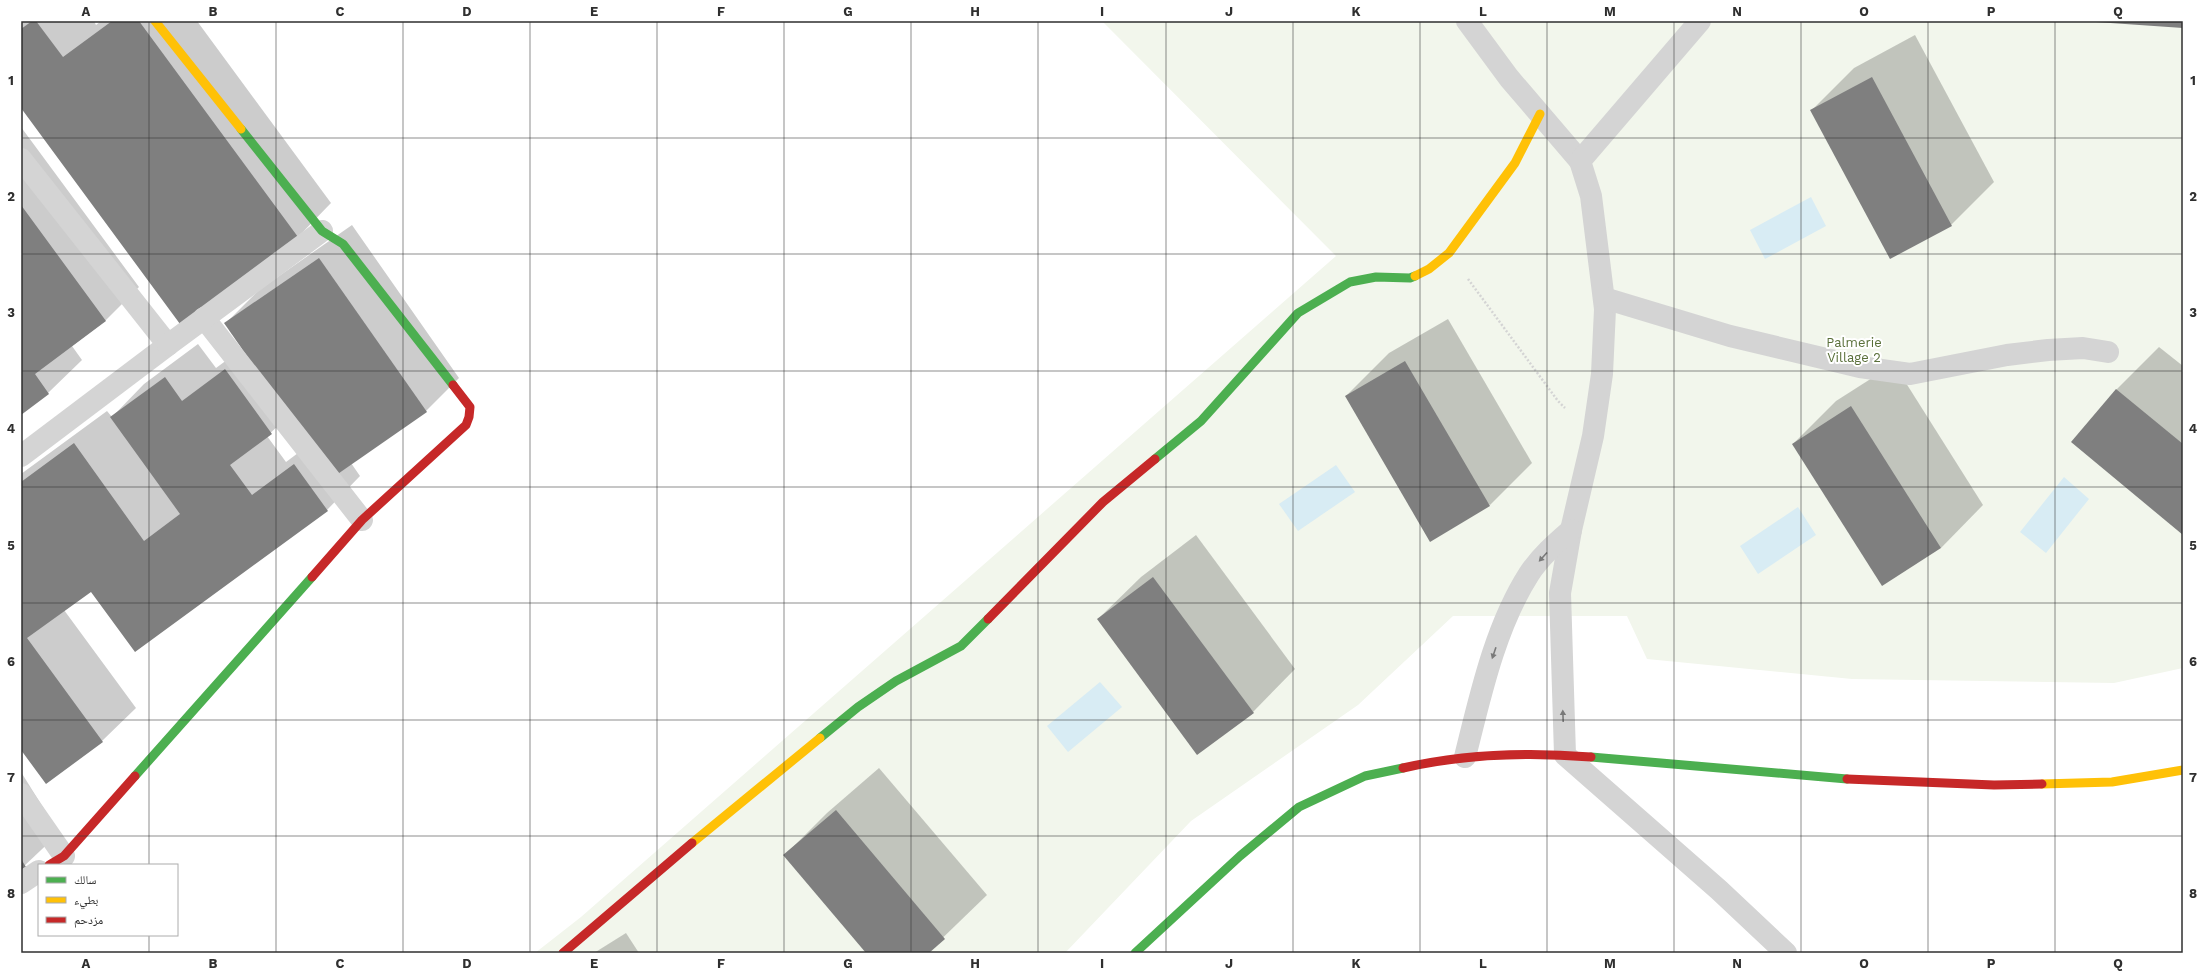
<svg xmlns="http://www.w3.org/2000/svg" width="2204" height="974" font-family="'Work Sans','Noto Naskh Arabic',sans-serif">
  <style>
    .green { fill: #f2f6ec }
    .water { fill: #d8ecf4 }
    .shadow { fill: #0003; fill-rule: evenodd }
    .building { fill: #7f7f7f }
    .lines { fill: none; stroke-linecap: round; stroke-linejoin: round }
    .path { stroke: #d4d4d4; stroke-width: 2.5; stroke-dasharray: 2 2; stroke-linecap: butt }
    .street { stroke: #d4d4d4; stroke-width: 22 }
    .fast { stroke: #4caf50; stroke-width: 9 }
    .slow { stroke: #ffc107; stroke-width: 9 }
    .jam { stroke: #c62828; stroke-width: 9 }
    .oneway { fill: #797979 }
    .grid { fill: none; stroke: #2f2f2f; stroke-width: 1; stroke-opacity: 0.55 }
    .labels { text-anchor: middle; stroke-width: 4; stroke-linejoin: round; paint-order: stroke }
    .park-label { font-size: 13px; fill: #596f39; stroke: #fff }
    .neatline { fill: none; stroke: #2f2f2f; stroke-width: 1.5 }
    .grid-label { font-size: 13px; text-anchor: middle; font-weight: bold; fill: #2f2f2f }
  </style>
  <rect width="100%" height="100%" fill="#fff"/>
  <path class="green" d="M 1102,21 L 2183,21 L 2183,668 L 2114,683 L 1852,679 L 1647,659 L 1627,616 L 1453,616 L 1358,705 L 1191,821 L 1065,953 L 535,953 L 581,917 L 1336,256 Z"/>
  <g class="water">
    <path d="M 1811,197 L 1826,226 L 1765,259 L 1750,230 Z"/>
    <path d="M 1336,465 L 1355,492 L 1298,531 L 1279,504 Z"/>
    <path d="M 2064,477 L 2089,499 L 2046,553 L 2020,532 Z"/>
    <path d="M 1798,507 L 1816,535 L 1758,574 L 1740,546 Z"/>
    <path d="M 1100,682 L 1122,707 L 1068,752 L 1047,726 Z"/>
  </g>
  <g class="shadow">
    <path d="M 21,21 L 94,21 L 96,25 L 101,21 L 197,21 L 331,203 L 298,237 L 21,107 Z"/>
    <path d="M 1915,35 L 1994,182 L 1951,225 L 1811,111 L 1854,68 Z"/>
    <path d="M 21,127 L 139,287 L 106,320 L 72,346 L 82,360 L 48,393 L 21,413 Z"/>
    <path d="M 352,225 L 459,378 L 426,411 L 351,463 L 360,476 L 327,510 L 91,590 L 64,610 L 136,708 L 102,741 L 46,782 L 21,748 L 21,474 L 107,411 L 112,417 L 144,384 L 198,344 L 216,368 L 243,348 L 226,323 L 259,290 ZM 290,415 L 310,444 L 286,462 L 267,436 Z"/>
    <path d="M 1448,319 L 1532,463 L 1490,505 L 1346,396 L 1389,353 Z"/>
    <path d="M 2159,347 L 2183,366 L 2183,534 L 2073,442 L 2117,389 Z"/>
    <path d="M 1894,364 L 1983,505 L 1941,548 L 1793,444 L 1836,401 Z"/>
    <path d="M 1196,535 L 1295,669 L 1253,712 L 1098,619 L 1141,577 Z"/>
    <path d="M 879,768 L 987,895 L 927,953 L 867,953 L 785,855 L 827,813 Z"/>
    <path d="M 21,772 L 59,833 L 21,869 Z"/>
    <path d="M 626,933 L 639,953 L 594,953 Z"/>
  </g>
  <g class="building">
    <path d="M 32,21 L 36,21 L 63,57 L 112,21 L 139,21 L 298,237 L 180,324 L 21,108 L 21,29 Z"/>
    <path d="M 2096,21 L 2183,21 L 2183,28 L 2096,22 Z"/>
    <path d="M 1872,77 L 1952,226 L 1890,259 L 1810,110 Z"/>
    <path d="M 21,205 L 106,321 L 35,374 L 49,394 L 21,415 Z"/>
    <path d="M 319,258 L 427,412 L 332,478 L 224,323 Z"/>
    <path d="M 1405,361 L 1490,506 L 1430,542 L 1345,396 Z"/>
    <path d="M 225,369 L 272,434 L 230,465 L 252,495 L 294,464 L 328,511 L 135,652 L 91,592 L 27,638 L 103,742 L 46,784 L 21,750 L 21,482 L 74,443 L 144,541 L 180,514 L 110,417 L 165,377 L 182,401 Z"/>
    <path d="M 2116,389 L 2183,444 L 2183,535 L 2071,442 Z"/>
    <path d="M 1851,406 L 1941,548 L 1882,586 L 1792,444 Z"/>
    <path d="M 1153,577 L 1254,713 L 1197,755 L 1097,619 Z"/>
    <path d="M 836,810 L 945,939 L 929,953 L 866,953 L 783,855 Z"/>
    <path d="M 21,859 L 26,867 L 21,870 Z"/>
  </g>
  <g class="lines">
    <path class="path" d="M 1468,279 L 1558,401 L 1565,408"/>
    <g class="street">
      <path d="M 1467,21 L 1509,78 L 1580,161"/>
      <path d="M 1700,21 L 1580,161 L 1591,196 L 1605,309 L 1602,374 L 1593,436 L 1571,530 L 1560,593 L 1565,755 L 1719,890 L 1786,953"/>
      <path d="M 21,159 L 168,345 L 21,456"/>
      <path d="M 1604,298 L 1730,336 L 1860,367 L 1910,374 L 2007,355 L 2048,350 L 2083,348 L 2108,352"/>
      <path d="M 204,318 L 362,520"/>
      <path d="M 168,345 L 322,231"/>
      <path d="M 1465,757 C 1480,697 1495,627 1529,574 C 1540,557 1556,543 1571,530"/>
      <path d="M 21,794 L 64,856"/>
      <path d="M 21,883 L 39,871"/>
    </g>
    <g class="fast">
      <path d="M 241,129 L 322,231 L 343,244 L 453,385"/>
      <path d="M 1155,459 L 1201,421 L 1298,313 L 1350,282 L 1376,277 L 1410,278 L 1415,276"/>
      <path d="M 820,738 L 858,707 L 896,681 L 961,646 L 988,619"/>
      <path d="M 1591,757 L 1847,779"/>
      <path d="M 135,776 L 312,577"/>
      <path d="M 1135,953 L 1240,856 L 1299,807 L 1365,776 L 1403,768"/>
    </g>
    <g class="slow">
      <path d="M 155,21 L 241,129"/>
      <path d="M 1415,276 L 1429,269 L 1449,253 L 1515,163 L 1540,114"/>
      <path d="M 2042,784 L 2112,782 L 2183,770"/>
      <path d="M 692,843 L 820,738"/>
    </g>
    <g class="jam">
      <path d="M 312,577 L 362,520 L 466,425 L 469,417 L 470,407 L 453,385"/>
      <path d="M 988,619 L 1103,502 L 1155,459"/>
      <path d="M 1403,768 C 1464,754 1529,752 1591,757"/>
      <path d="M 1847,779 L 1994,785 L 2042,784"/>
      <path d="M 49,865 L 64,856 L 135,776"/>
      <path d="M 563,953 L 692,843"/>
    </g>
  </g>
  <defs><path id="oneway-solid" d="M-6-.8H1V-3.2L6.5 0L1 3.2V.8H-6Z"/></defs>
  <g class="oneway">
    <use href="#oneway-solid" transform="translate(1543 557) rotate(132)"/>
    <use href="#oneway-solid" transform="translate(1494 653) rotate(109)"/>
    <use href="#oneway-solid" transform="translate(1563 716) rotate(-92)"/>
  </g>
  <path class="grid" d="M 149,21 L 149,865M 276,21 L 276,953M 403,21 L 403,953M 530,21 L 530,953M 657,21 L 657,953M 784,21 L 784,953M 911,21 L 911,953M 1038,21 L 1038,953M 1166,21 L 1166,953M 1293,21 L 1293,953M 1420,21 L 1420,953M 1547,21 L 1547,953M 1674,21 L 1674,953M 1801,21 L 1801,953M 1928,21 L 1928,953M 2055,21 L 2055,953M 21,138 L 2183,138M 21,254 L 2183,254M 21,371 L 2183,371M 21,487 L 2183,487M 21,603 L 2183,603M 21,720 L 2183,720M 21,836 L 2183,836M 149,935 L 149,953"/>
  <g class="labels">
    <g class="park-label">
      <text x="1854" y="347">Palmerie<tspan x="1854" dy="15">Village 2</tspan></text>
    </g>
  </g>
  <rect width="2204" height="974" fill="none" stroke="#ffffff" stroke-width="44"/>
  <rect x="38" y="864" width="140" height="72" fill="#ffffff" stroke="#acacac"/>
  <rect x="46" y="877" width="20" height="6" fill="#4caf50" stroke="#acacac"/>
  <text x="74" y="884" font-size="12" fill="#2f2f2f">سالك</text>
  <rect x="46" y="897" width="20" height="6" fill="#ffc107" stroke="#acacac"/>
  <text x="74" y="904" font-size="12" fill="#2f2f2f">بطيء</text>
  <rect x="46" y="917" width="20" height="6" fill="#c62828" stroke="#acacac"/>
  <text x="74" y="924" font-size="12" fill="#2f2f2f">مزدحم</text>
  <rect x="22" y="22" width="2160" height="930" class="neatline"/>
  <g class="grid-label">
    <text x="86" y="16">A</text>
    <text x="213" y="16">B</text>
    <text x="340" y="16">C</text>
    <text x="467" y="16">D</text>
    <text x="594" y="16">E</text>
    <text x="721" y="16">F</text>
    <text x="848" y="16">G</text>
    <text x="975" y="16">H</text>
    <text x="1102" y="16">I</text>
    <text x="1229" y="16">J</text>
    <text x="1356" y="16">K</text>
    <text x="1483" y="16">L</text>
    <text x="1610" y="16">M</text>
    <text x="1737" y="16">N</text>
    <text x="1864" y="16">O</text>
    <text x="1991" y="16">P</text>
    <text x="2118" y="16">Q</text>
    <text x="11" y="85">1</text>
    <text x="2193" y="85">1</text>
    <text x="11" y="201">2</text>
    <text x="2193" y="201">2</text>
    <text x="11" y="317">3</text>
    <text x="2193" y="317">3</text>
    <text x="11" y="433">4</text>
    <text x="2193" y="433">4</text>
    <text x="11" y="550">5</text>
    <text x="2193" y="550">5</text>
    <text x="11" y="666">6</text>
    <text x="2193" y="666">6</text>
    <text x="11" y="782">7</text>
    <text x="2193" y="782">7</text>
    <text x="11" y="898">8</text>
    <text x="2193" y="898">8</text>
    <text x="86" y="968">A</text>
    <text x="213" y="968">B</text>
    <text x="340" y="968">C</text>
    <text x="467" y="968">D</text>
    <text x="594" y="968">E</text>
    <text x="721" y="968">F</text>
    <text x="848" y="968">G</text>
    <text x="975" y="968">H</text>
    <text x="1102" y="968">I</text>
    <text x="1229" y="968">J</text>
    <text x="1356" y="968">K</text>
    <text x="1483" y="968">L</text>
    <text x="1610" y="968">M</text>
    <text x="1737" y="968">N</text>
    <text x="1864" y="968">O</text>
    <text x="1991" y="968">P</text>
    <text x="2118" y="968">Q</text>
  </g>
</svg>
